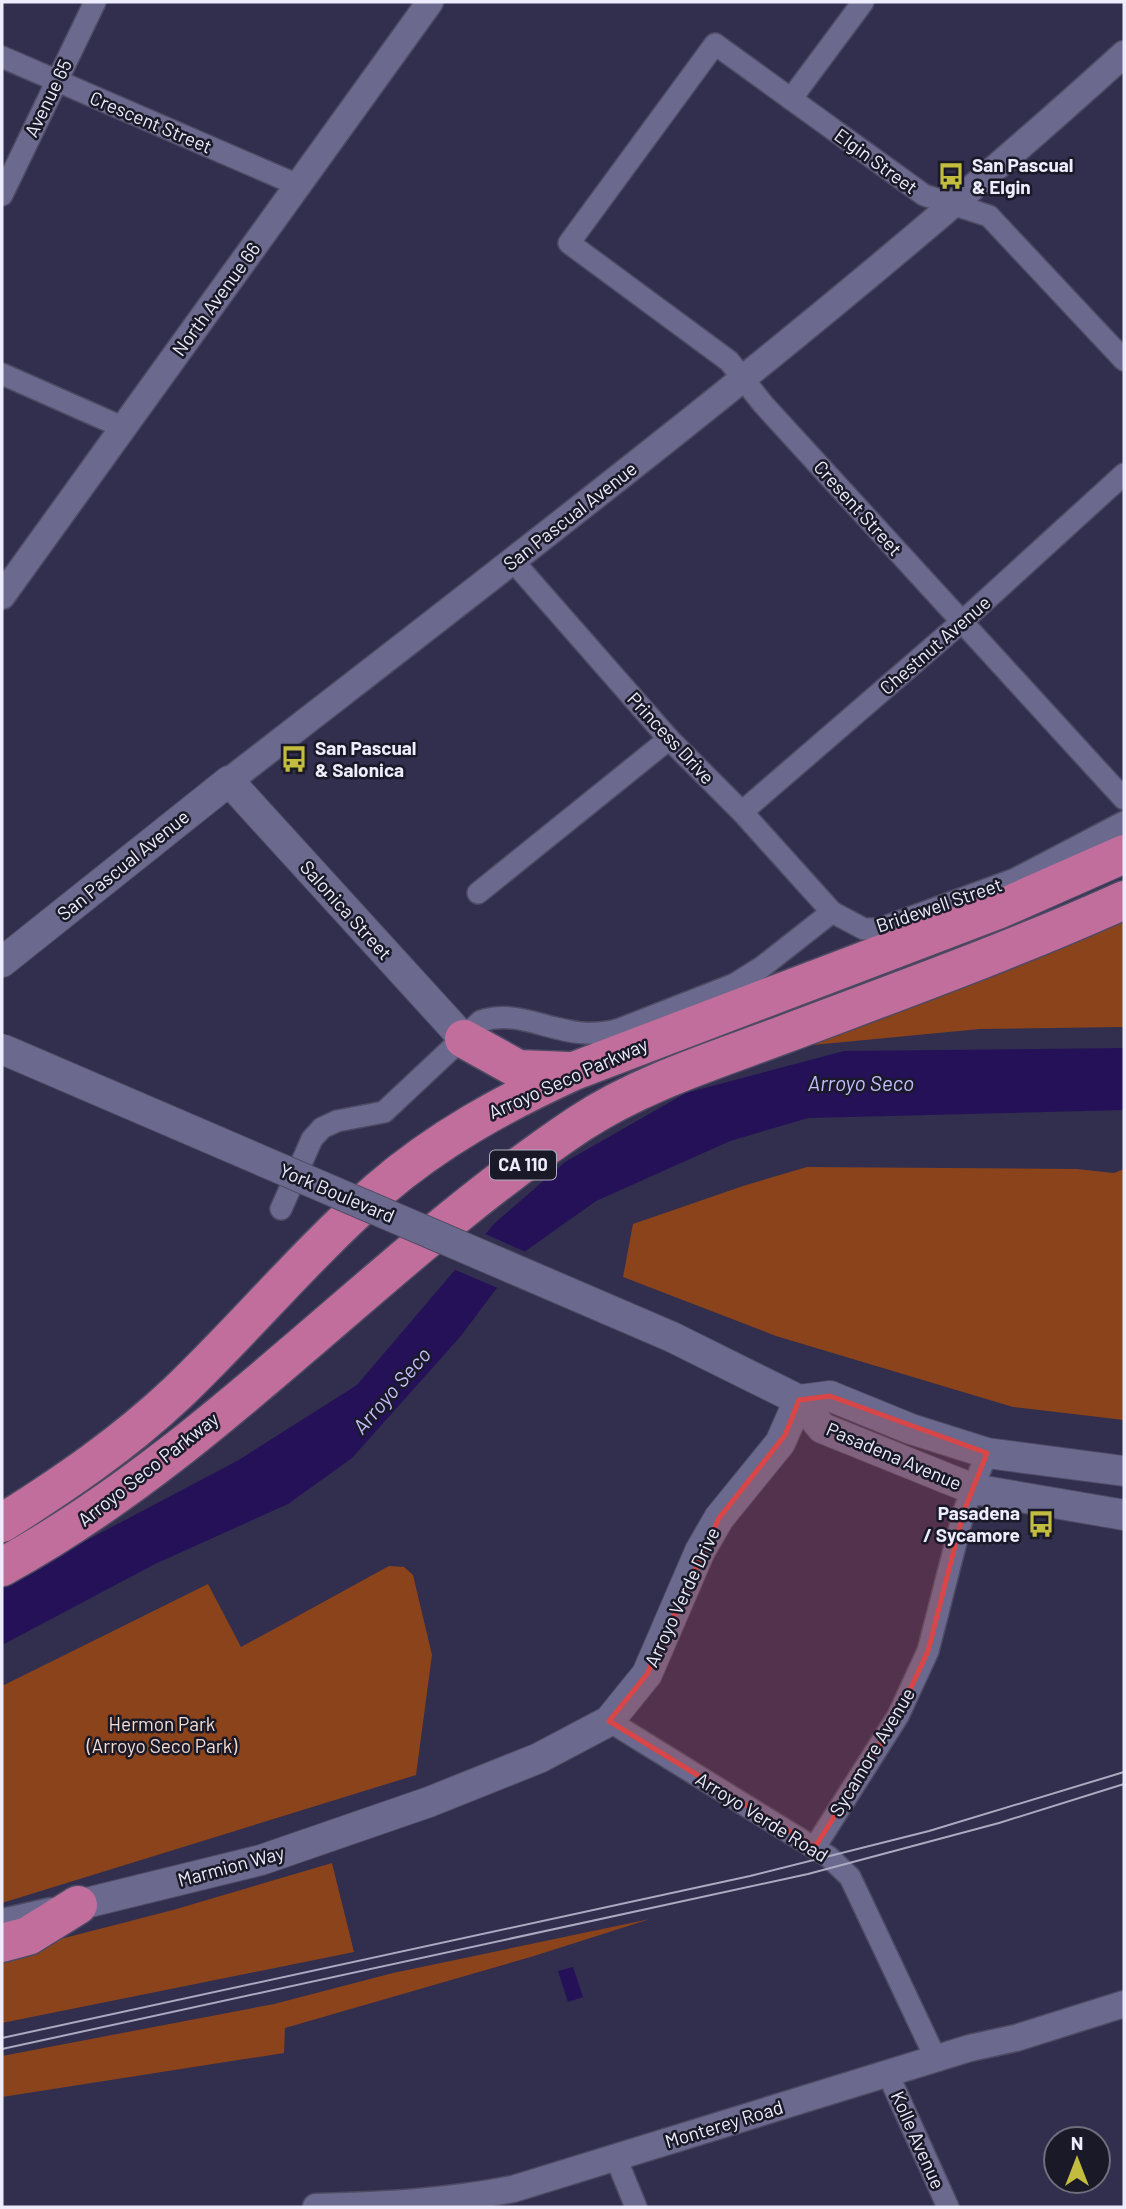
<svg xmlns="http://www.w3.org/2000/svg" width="1126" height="2209" font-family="Barlow,sans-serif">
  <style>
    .green { fill: #8b431b }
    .water { fill: #241158 }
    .pier { fill: #312e4e }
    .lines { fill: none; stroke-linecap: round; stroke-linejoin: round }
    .minor-casing { stroke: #4d4a63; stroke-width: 24 }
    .tertiary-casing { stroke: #4d4a63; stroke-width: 29 }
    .secondary-casing { stroke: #4d4a63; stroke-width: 32 }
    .motorway-casing { stroke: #4d4a63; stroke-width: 41 }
    .minor { stroke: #6b698d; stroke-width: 21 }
    .tertiary { stroke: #6b698d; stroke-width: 26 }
    .secondary { stroke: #6b698d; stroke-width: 30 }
    .motorway { stroke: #c16e9c; stroke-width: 38 }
    .tram { stroke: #abaac0; stroke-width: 2 }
    .secondary-bridge-casing { stroke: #4d4a63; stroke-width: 32; stroke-linecap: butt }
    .secondary-bridge { stroke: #6b698d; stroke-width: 30 }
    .marked { fill: #d94648; fill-opacity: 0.2; stroke: #d94648; stroke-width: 5; stroke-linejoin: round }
    .labels { text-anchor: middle; stroke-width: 5; stroke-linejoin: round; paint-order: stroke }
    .shield { fill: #1a1927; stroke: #aeadbd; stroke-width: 2 }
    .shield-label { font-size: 18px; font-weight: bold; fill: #ededfd }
    .street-label { font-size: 19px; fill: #ededfd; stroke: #1a1927 }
    .poi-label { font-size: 19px; font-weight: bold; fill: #ededfd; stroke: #1a1927; text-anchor: start }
    .park-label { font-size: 19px; fill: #f4ddd2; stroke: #1a1927 }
    .water-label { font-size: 21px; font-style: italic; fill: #c3bffe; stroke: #1a1927 }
  </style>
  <rect width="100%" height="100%" fill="#312e4e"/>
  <g class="green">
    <path d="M 1124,912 L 1124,1027 L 980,1029 L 771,1049 Z"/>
    <path d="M 807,1167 L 1077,1169 L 1114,1173 L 1124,1169 L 1124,1420 L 1013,1407 L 776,1336 L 623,1277 L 633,1224 L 743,1186 Z"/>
    <path d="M 389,1566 L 404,1567 L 413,1575 L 432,1655 L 416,1775 L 2,1903 L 2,1686 L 208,1584 L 241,1647 Z"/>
    <path d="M 332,1863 L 354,1952 L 2,2023 L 2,1954 L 173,1910 Z"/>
    <path d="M 650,1919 L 534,1956 L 285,2028 L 284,2053 L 2,2097 L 2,2056 L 274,2004 L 393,1973 Z"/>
  </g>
  <g class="water">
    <path d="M 1124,1048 L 1124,1110 L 808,1118 L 730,1141 L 596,1201 L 524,1252 L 460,1337 L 352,1458 L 288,1504 L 155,1564 L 2,1645 L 2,1585 L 237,1461 L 357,1385 L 495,1223 L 565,1162 L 686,1093 L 844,1051 Z"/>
    <path d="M 573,1967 L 583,1997 L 568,2002 L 558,1971 Z"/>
  </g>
  <path class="pier" d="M 483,1233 L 528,1253 L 500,1289 L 453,1269 Z"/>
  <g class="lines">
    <defs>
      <g id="minor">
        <path d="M 2,57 L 300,186"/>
        <path d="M 791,99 L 863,2"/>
        <path d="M 2,195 L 95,2"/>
        <path d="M 1124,360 L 989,216 L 924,195 L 715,44 L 569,243 L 729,361 L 763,404 L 1124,799"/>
        <path d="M 2,374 L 122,427"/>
        <path d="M 513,561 L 669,739 L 742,812 L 832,912"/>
        <path d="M 742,812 L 964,620 L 1124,474"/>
        <path d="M 478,893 L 669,739"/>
        <path d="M 281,1209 L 312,1139 L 322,1128 L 337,1121 L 384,1112 L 481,1021 C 527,1006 564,1046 620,1029 L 735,984 L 762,967 L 832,912 L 864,929 L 879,929 L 1015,879 L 1124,822"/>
        <path d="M 609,1721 L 829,1857 L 850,1877 L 936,2059"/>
        <path d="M 815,1847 L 898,1716 L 928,1651 L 964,1511 L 987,1453"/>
        <path d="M 888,2074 L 948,2207"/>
        <path d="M 616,2158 L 636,2207"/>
      </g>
      <g id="tertiary">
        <path d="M 2,596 L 430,2"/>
        <path d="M 229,781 C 533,545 839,313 1124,54"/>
        <path d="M 2,1922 L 51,1911"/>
        <path d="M 316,2207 C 383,2205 447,2202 513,2189 L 970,2048 L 1016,2038 L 1124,2004"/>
      </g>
      <g id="secondary">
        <path d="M 2,962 L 229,781 L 464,1039"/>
        <path d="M 672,1337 L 799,1400 L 822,1428 L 973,1489 L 1124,1515"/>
        <path d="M 799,1400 L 830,1396 L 911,1429 L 987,1453 L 1124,1471"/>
        <path d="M 78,1905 L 261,1860 L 429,1802 L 539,1758 L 609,1721 L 647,1674 L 700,1551 L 719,1518 L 780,1443 L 799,1400"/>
      </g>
      <g id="motorway">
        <path d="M 464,1039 L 518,1069 L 568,1071"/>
        <path d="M 2,1523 C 64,1484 123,1444 177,1393 C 246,1327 307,1253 379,1190 C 438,1139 504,1103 574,1071 L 1000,909 L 1124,854"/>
        <path d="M 2,1567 C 216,1450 377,1259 579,1124 C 641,1083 716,1060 785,1034 C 899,991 1013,950 1124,900"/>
        <path d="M 2,1943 L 28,1936 L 78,1905"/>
      </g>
    </defs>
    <use href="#minor" class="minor-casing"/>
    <use href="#tertiary" class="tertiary-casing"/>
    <use href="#secondary" class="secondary-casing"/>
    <use href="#motorway" class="motorway-casing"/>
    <use href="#minor" class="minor"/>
    <use href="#tertiary" class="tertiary"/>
    <use href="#secondary" class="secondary"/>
    <use href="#motorway" class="motorway"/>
    <g class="tram">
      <path d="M 2,2038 L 750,1876 L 929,1831 L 1124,1772"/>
      <path d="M 2,2049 L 808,1874 L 999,1823 L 1124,1784"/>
    </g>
    <defs>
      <path id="secondary-bridge" d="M 2,1049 L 672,1337"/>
    </defs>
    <use href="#secondary-bridge" class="secondary-bridge-casing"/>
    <use href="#secondary-bridge" class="secondary-bridge"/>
  </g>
  <path class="marked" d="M 830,1396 L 987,1453 L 964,1511 L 928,1651 L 898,1716 L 815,1847 L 609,1721 L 647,1674 L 719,1518 L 785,1435 L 799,1400 Z"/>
  <defs>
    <symbol id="bus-bare" viewBox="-9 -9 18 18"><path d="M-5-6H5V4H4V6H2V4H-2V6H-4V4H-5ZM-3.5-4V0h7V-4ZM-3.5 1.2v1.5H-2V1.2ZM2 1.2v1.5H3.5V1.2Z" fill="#c2bd3f" stroke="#1a1927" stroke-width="2.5" paint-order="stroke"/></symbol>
  </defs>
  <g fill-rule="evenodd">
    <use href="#bus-bare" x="932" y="157" width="38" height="38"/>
    <use href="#bus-bare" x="275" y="740" width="38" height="38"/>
    <use href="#bus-bare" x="1022" y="1505" width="38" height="38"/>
  </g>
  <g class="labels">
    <rect class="shield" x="490" y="1150.5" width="66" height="29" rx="5"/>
    <g class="shield-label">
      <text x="523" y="1171">CA 110</text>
    </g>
    <g class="street-label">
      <text transform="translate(48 98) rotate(-64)" y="7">Avenue 65</text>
      <text transform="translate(151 122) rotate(23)" y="7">Crescent Street</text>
      <text transform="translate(876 161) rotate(36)" y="7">Elgin Street</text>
      <text transform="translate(216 299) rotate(-54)" y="7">North Avenue 66</text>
      <text transform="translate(858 508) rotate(48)" y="7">Cresent Street</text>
      <text transform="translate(570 516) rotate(-38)" y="7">San Pascual Avenue</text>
      <text transform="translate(935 645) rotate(-41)" y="7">Chestnut Avenue</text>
      <text transform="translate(671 738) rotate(47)" y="7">Princess Drive</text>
      <text transform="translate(123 865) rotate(-39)" y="7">San Pascual Avenue</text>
      <text transform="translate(939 905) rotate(-19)" y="7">Bridewell Street</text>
      <text transform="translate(346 910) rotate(48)" y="7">Salonica Street</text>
      <text transform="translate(568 1078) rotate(-24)" y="7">Arroyo Seco Parkway</text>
      <text transform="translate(337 1193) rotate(23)" y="7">York Boulevard</text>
      <text transform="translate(894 1456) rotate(23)" y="7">Pasadena Avenue</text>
      <text transform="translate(148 1469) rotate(-38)" y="7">Arroyo Seco Parkway</text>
      <text transform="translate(682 1597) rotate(-65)" y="7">Arroyo Verde Drive</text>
      <text transform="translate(872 1752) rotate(-59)" y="7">Sycamore Avenue</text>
      <text transform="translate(762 1817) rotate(32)" y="7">Arroyo Verde Road</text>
      <text transform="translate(231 1866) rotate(-15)" y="7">Marmion Way</text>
      <text transform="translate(724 2124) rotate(-17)" y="7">Monterey Road</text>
      <text transform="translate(918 2140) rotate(66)" y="7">Kolle Avenue</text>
    </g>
    <g class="poi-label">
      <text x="972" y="172">San Pascual<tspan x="972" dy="22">&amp; Elgin</tspan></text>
      <text x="315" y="755">San Pascual<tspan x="315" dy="22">&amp; Salonica</tspan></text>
      <text x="1020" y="1520" text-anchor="end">Pasadena<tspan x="1020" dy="22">/ Sycamore</tspan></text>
    </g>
    <g class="park-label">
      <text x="162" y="1731">Hermon Park<tspan x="162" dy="22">(Arroyo Seco Park)</tspan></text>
    </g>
    <g class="water-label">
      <text x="861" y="1091">Arroyo Seco</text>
      <text transform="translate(392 1391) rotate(-49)" y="7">Arroyo Seco</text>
    </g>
  </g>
  <rect width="1126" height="2209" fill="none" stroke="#ededfd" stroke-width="7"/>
  <g transform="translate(1077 2160)"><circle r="33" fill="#1a1927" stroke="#6e6e7d" stroke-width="2"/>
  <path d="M0-5L12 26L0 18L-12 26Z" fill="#c2bd3f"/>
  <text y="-10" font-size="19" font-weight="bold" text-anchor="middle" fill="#ededfd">N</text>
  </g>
</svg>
